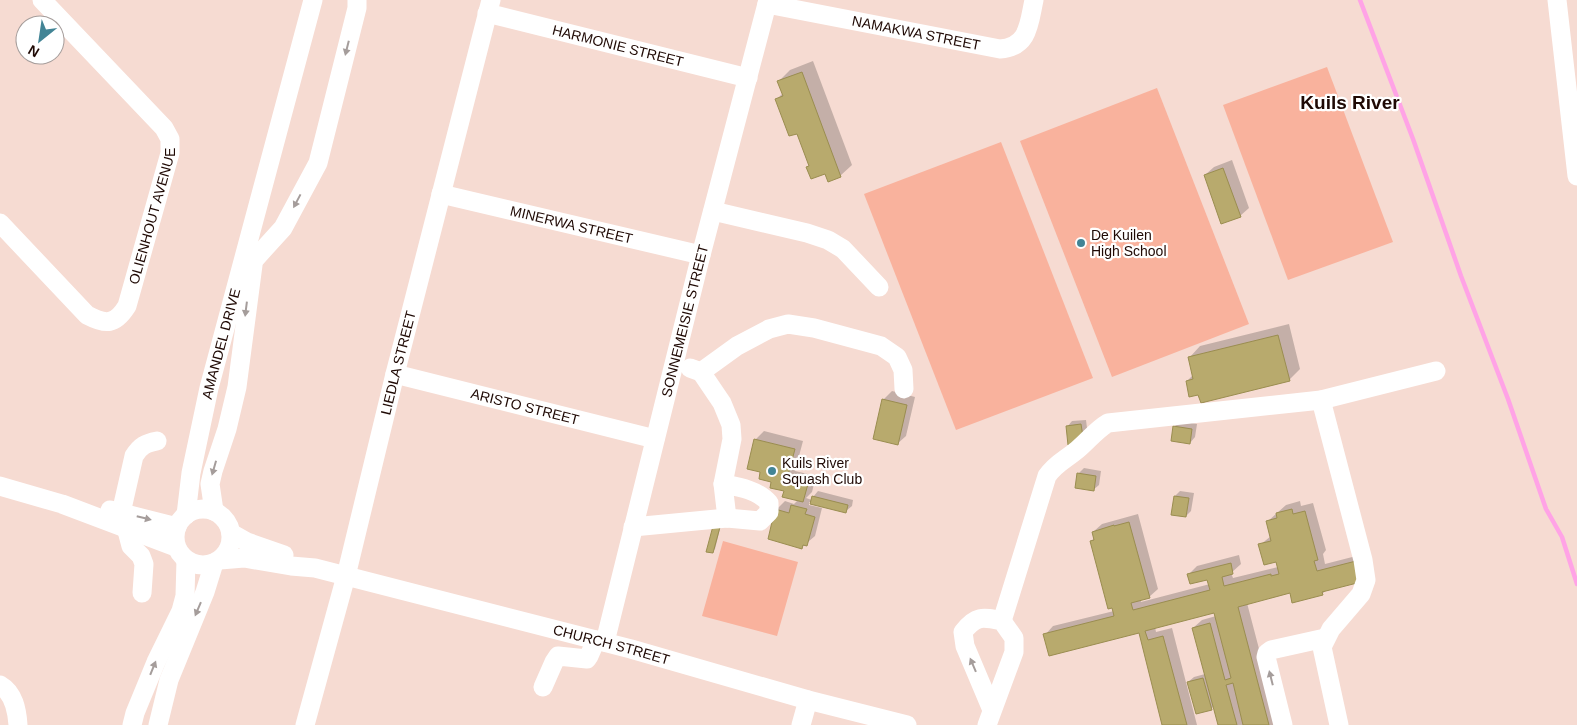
<svg xmlns="http://www.w3.org/2000/svg" width="1577" height="725" font-family="Arial,sans-serif">
  <style>
    .green { fill: #f9b29d }
    .shadow { fill: #0003 }
    .lines { fill: none; stroke-linecap: round; stroke-linejoin: round }
    .stream { stroke: #ffa3e6; stroke-width: 4.5 }
    .building { fill: #b8aa6d; stroke: #9a8d50 }
    .minor { stroke: #fff; stroke-width: 19 }
    .oneway { fill: #a59d9b }
    .poi-dot { fill: #428495; stroke: #fff; stroke-width: 2 }
    .labels { text-anchor: middle; stroke-width: 4.5; stroke-linejoin: round; paint-order: stroke }
    .street-label { font-size: 14px; fill: #1f0904; stroke: #fff }
    .poi-label { font-size: 14px; fill: #1f0904; stroke: #fff; text-anchor: start }
    .district-label { font-size: 19px; font-weight: bold; fill: #1f0904; stroke: #fff }
  </style>
  <rect width="100%" height="100%" fill="#f6dbd2"/>
  <g class="green">
    <path d="M 1327,67 L 1393,242 L 1288,280 L 1223,105 Z"/>
    <path d="M 1157,88 L 1249,324 L 1112,377 L 1020,141 Z"/>
    <path d="M 1001,142 L 1093,378 L 956,430 L 864,194 Z"/>
    <path d="M 723,541 L 798,562 L 777,636 L 702,616 Z"/>
  </g>
  <g class="shadow">
    <path d="M 813,61 L 852,165 L 840,176 L 825,172 L 810,165 L 798,132 L 777,99 L 783,93 L 779,81 L 790,70 Z"/>
    <path d="M 1232,160 L 1249,208 L 1240,216 L 1205,175 L 1214,167 Z"/>
    <path d="M 1289,324 L 1300,369 L 1289,380 L 1199,393 L 1187,381 L 1193,375 L 1189,358 L 1200,346 Z"/>
    <path d="M 892,391 L 915,397 L 906,436 L 897,444 L 883,400 Z"/>
    <path d="M 1086,420 L 1088,436 L 1067,427 L 1072,421 Z"/>
    <path d="M 1180,421 L 1197,424 L 1195,437 L 1190,443 L 1175,426 Z"/>
    <path d="M 764,431 L 803,441 L 795,471 L 816,476 L 812,492 L 806,498 L 812,500 L 813,497 L 818,491 L 853,500 L 852,506 L 846,511 L 809,502 L 809,505 L 822,508 L 815,536 L 802,547 L 777,509 L 785,501 L 794,504 L 798,500 L 762,471 L 755,440 Z"/>
    <path d="M 1084,468 L 1101,471 L 1099,485 L 1093,490 L 1078,474 Z"/>
    <path d="M 1180,491 L 1194,493 L 1191,511 L 1186,516 L 1175,496 Z"/>
    <path d="M 1300,501 L 1301,506 L 1313,503 L 1326,550 L 1323,554 L 1325,564 L 1364,554 L 1322,594 L 1290,592 L 1247,603 L 1279,725 L 1219,725 L 1214,706 L 1211,709 L 1188,682 L 1194,677 L 1205,674 L 1193,628 L 1202,620 L 1216,616 L 1215,612 L 1155,627 L 1156,632 L 1172,628 L 1197,725 L 1164,725 L 1140,631 L 1045,635 L 1053,626 L 1114,611 L 1091,541 L 1095,538 L 1093,532 L 1102,524 L 1138,514 L 1158,589 L 1149,597 L 1141,599 L 1141,602 L 1210,584 L 1208,578 L 1188,575 L 1197,566 L 1239,555 L 1241,564 L 1231,573 L 1233,578 L 1278,567 L 1277,561 L 1260,545 L 1271,536 L 1267,522 L 1286,505 Z"/>
    <path d="M 721,525 L 715,549 L 712,552 L 714,526 Z"/>
  </g>
  <g class="lines">
    <path class="stream" d="M 1360,0 L 1413,139 L 1461,276 L 1508,399 L 1546,509 L 1562,537 L 1577,584"/>
  </g>
  <g class="building">
    <path d="M 802,72 L 841,177 L 828,182 L 825,174 L 811,179 L 806,167 L 809,166 L 797,134 L 789,136 L 775,99 L 783,96 L 777,81 Z"/>
    <path d="M 1223,168 L 1241,217 L 1221,224 L 1204,175 Z"/>
    <path d="M 1278,335 L 1290,381 L 1201,403 L 1198,395 L 1189,397 L 1186,381 L 1193,379 L 1188,357 Z"/>
    <path d="M 882,399 L 907,405 L 898,445 L 873,439 Z"/>
    <path d="M 1081,424 L 1084,443 L 1068,445 L 1066,426 Z"/>
    <path d="M 1173,426 L 1192,429 L 1190,444 L 1171,441 Z"/>
    <path d="M 754,439 L 795,449 L 787,479 L 808,484 L 803,502 L 782,497 L 784,491 L 770,488 L 771,482 L 759,479 L 760,472 L 747,469 Z"/>
    <path d="M 1077,473 L 1096,476 L 1094,491 L 1075,488 Z"/>
    <path d="M 812,496 L 848,505 L 846,513 L 810,504 Z"/>
    <path d="M 1174,496 L 1189,498 L 1186,517 L 1171,515 Z"/>
    <path d="M 791,505 L 807,509 L 805,514 L 815,517 L 807,546 L 803,545 L 802,549 L 768,539 L 775,509 L 789,513 Z"/>
    <path d="M 1292,509 L 1293,514 L 1305,511 L 1318,560 L 1314,561 L 1317,571 L 1356,561 L 1361,582 L 1322,592 L 1323,595 L 1292,603 L 1290,593 L 1238,607 L 1269,725 L 1243,725 L 1233,683 L 1226,685 L 1237,725 L 1218,725 L 1192,628 L 1210,623 L 1225,680 L 1231,678 L 1214,613 L 1145,631 L 1148,640 L 1163,636 L 1187,725 L 1162,725 L 1139,633 L 1049,656 L 1043,634 L 1114,616 L 1112,608 L 1108,609 L 1090,541 L 1094,540 L 1092,532 L 1114,525 L 1114,526 L 1129,522 L 1150,598 L 1131,603 L 1133,610 L 1210,590 L 1207,580 L 1190,584 L 1187,574 L 1231,563 L 1233,574 L 1222,577 L 1224,586 L 1271,574 L 1271,576 L 1279,574 L 1276,562 L 1264,565 L 1258,544 L 1271,541 L 1266,521 L 1277,518 L 1276,513 Z"/>
    <path d="M 713,526 L 720,527 L 713,553 L 706,552 Z"/>
    <path d="M 1203,678 L 1212,710 L 1196,714 L 1187,682 Z"/>
  </g>
  <g class="lines">
    <g class="minor">
      <path d="M 1557,0 L 1577,176"/>
      <path id="s1" d="M 767,4 L 1000,49 C 1029,47 1029,23 1034,0"/>
      <path id="s2" d="M 487,13 L 748,78"/>
      <path id="s3" d="M 441,194 L 701,255"/>
      <path d="M 713,211 L 807,233 L 828,240 L 843,249 L 879,287"/>
      <path id="s4" d="M 0,223 L 87,315 C 106,325 115,325 127,306 L 170,153 L 170,139 L 164,128 L 42,0"/>
      <path d="M 254,260 L 283,228 L 318,163 L 357,8 L 357,0"/>
      <path d="M 690,368 L 701,372 L 722,403 L 731,425 L 732,439 L 723,484 L 727,518"/>
      <path d="M 701,372 L 737,346 L 769,329 L 788,324 L 814,328 L 881,346 L 897,357 L 903,370 L 904,389"/>
      <path id="s5" d="M 395,374 L 655,439"/>
      <path d="M 1321,400 L 1363,560 L 1366,580 L 1361,594 L 1331,629 L 1322,647 L 1339,725"/>
      <path d="M 0,486 L 62,504 L 176,547"/>
      <circle cx="203" cy="537" r="28"/>
      <path d="M 110,510 L 177,527"/>
      <path d="M 214,511 L 210,484 L 213,471 L 227,429 L 237,387 L 253,265"/>
      <path d="M 121,513 L 134,456 C 140,446 146,443 157,441"/>
      <path id="s6" d="M 186,515 L 191,473 L 209,388 L 313,0"/>
      <path d="M 126,527 L 131,546 L 141,556 L 144,564 L 142,593"/>
      <path d="M 633,527 L 727,518 L 760,521 L 769,512 L 769,503 C 758,490 739,487 723,484"/>
      <path d="M 231,533 L 247,542 L 284,555"/>
      <path id="s7" d="M 220,560 L 244,558 L 291,566 L 315,568 L 631,649 L 808,700 L 907,725"/>
      <path d="M 1002,621 L 1047,476 C 1056,463 1065,460 1077,450 C 1088,441 1096,430 1108,423 L 1321,400 L 1436,371"/>
      <path id="s8" d="M 605,642 L 701,255 L 768,0"/>
      <path d="M 0,685 C 14,693 17,710 18,725"/>
      <path d="M 543,687 L 554,662 L 558,656 L 587,659 L 589,656 L 596,640"/>
      <path d="M 132,725 L 135,713 L 156,662 L 181,611 L 185,596 L 186,560"/>
      <path d="M 158,725 L 169,680 L 205,592 L 214,563"/>
      <path id="s9" d="M 305,725 L 346,576 L 395,374 L 491,0"/>
      <path d="M 801,725 L 808,700"/>
      <path d="M 987,725 L 1014,652 L 1014,638 L 1002,621 C 983,617 976,615 963,632 L 965,646 L 992,710"/>
      <path d="M 1283,725 L 1266,657 L 1267,653 L 1271,650 L 1325,638"/>
    </g>
  </g>
  <defs><path id="oneway-solid" d="M-6-.8H1V-3.2L6.5 0L1 3.2V.8H-6Z" transform="scale(1.25)"/></defs>
  <g class="oneway">
    <use href="#oneway-solid" transform="translate(347 48) rotate(104)"/>
    <use href="#oneway-solid" transform="translate(297 201) rotate(118)"/>
    <use href="#oneway-solid" transform="translate(246 309) rotate(97)"/>
    <use href="#oneway-solid" transform="translate(214 468) rotate(106)"/>
    <use href="#oneway-solid" transform="translate(144 518) rotate(14)"/>
    <use href="#oneway-solid" transform="translate(198 609) rotate(113)"/>
    <use href="#oneway-solid" transform="translate(973 665) rotate(-113)"/>
    <use href="#oneway-solid" transform="translate(153 668) rotate(-68)"/>
    <use href="#oneway-solid" transform="translate(1271 678) rotate(-104)"/>
  </g>
  <g class="poi-dot">
    <circle cx="1081" cy="243" r="5"/>
    <circle cx="772" cy="471" r="5"/>
  </g>
  <g class="labels">
    <g class="street-label">
      <text dy="5" stroke="none"><textPath href="#s1" startOffset="152">NAMAKWA STREET</textPath></text>
      <text dy="5" stroke="none"><textPath href="#s2" startOffset="135">HARMONIE STREET</textPath></text>
      <text dy="5" stroke="none"><textPath href="#s4" startOffset="268">OLIENHOUT AVENUE</textPath></text>
      <text dy="5" stroke="none"><textPath href="#s3" startOffset="134">MINERWA STREET</textPath></text>
      <text dy="5" stroke="none"><textPath href="#s8" startOffset="331">SONNEMEISIE STREET</textPath></text>
      <text dy="5" stroke="none"><textPath href="#s6" startOffset="175">AMANDEL DRIVE</textPath></text>
      <text dy="5" stroke="none"><textPath href="#s9" startOffset="374">LIEDLA STREET</textPath></text>
      <text dy="5" stroke="none"><textPath href="#s5" startOffset="134">ARISTO STREET</textPath></text>
      <text dy="5" stroke="none"><textPath href="#s7" startOffset="402">CHURCH STREET</textPath></text>
    </g>
    <g class="poi-label">
      <text x="1091" y="240">De Kuilen<tspan x="1091" dy="16">High School</tspan></text>
      <text x="782" y="468">Kuils River<tspan x="782" dy="16">Squash Club</tspan></text>
    </g>
    <g class="district-label">
      <text x="1350" y="109">Kuils River</text>
    </g>
  </g>
  <g transform="translate(40 40) rotate(210)"><circle r="24" fill="#ffffff" stroke="#a59d9b"/>
  <path d="M0-4L9 19L0 12L-9 19Z" fill="#428495"/>
  <text y="-8" font-size="14" font-weight="bold" text-anchor="middle" fill="#1f0904">N</text>
  </g>
</svg>
